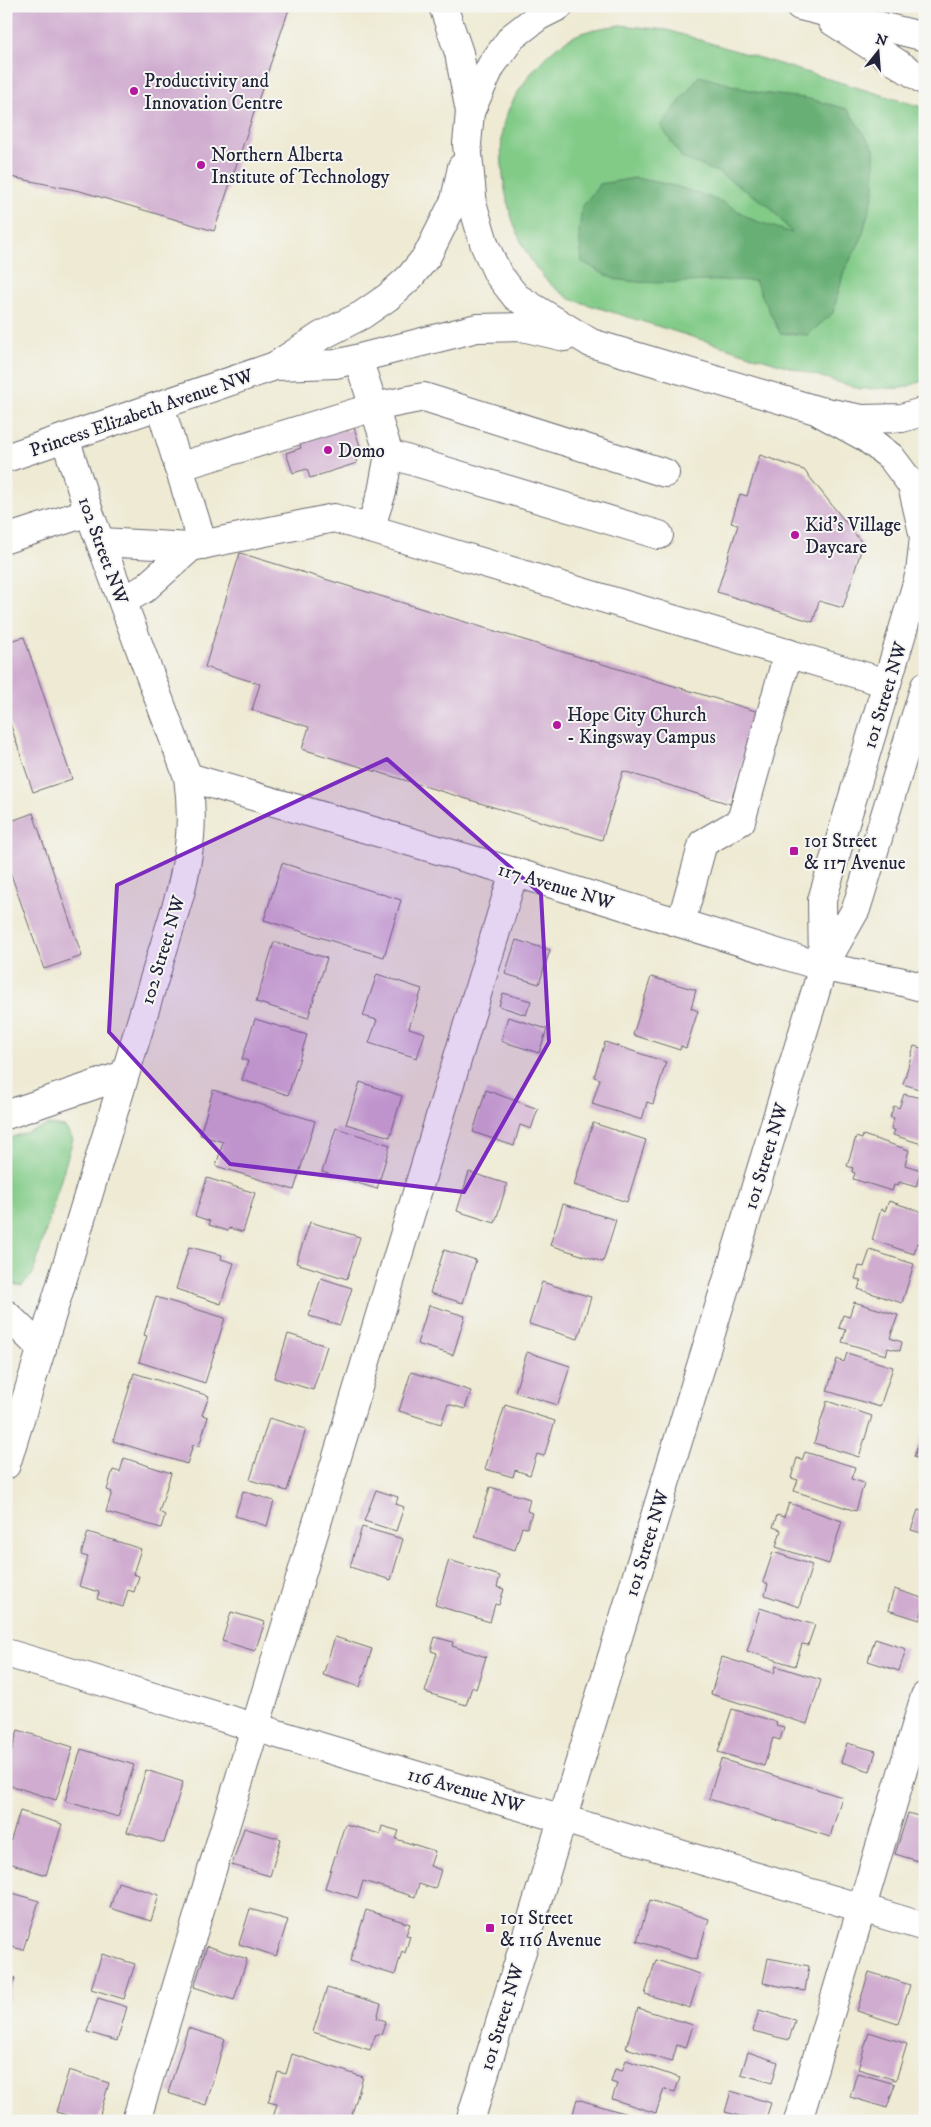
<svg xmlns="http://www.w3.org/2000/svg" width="931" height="2127" font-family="'IM FELL DW Pica',serif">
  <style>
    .green { fill: #81cb87; stroke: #527661 }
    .forest { fill: #68af74; stroke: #456858 }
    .building { fill: #d0add0 }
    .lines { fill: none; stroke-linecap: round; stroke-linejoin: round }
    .minor-casing { stroke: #696870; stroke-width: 30 }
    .major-casing { stroke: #696870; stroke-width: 30 }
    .minor { stroke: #fff; stroke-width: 28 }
    .major { stroke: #fff; stroke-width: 28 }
    .marked { fill: #7b2cbf; fill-opacity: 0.2; stroke: #7b2cbf; stroke-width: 4; stroke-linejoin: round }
    .poi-dot { fill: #b5179e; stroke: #f6f6f2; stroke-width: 2 }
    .labels { text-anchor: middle; stroke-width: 4; stroke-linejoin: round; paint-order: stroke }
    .poi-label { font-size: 19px; fill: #22223b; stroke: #f6f6f2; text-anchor: start }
    .street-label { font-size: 19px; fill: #22223b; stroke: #f6f6f2 }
  </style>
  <rect width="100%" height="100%" fill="#f6f6f2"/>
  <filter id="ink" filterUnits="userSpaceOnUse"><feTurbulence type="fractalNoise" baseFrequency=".02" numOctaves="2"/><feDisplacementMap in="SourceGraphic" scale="10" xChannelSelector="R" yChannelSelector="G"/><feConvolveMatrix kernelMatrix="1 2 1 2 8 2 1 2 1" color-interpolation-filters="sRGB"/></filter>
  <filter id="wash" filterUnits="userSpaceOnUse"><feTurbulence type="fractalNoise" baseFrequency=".0096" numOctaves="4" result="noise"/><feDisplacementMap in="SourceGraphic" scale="20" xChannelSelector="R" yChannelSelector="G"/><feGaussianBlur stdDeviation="1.12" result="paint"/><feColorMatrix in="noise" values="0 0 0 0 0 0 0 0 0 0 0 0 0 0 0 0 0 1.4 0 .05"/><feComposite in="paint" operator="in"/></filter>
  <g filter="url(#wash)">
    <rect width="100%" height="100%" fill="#eeead3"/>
    <g class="green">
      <path d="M 620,25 L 667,30 L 925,108 L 925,380 L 903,388 L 860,389 L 570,299 C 564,294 555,289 549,283 C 513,247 498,183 502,133 C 503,113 520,88 532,72 C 544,57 560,42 579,34 C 591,29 607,27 620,25 Z"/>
      <path d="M 49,1125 L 65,1127 L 73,1139 L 33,1274 L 22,1286 L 6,1283 L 6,1139 Z"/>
    </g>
    <path class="forest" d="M 699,76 L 760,93 L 805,98 L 847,109 L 874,149 L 874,192 L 861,240 L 844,271 L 833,313 L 808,335 L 780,333 L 755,281 C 710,278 665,287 620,280 C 608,278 593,267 582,262 L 579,232 L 582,207 L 600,184 L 635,178 L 675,186 L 723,202 L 753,220 L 792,233 L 769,206 L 719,173 L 682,158 L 661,126 Z"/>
    <g id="blocks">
      <g class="building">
        <path d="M 6,6 L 290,6 L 214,231 L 80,191 L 6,176 Z"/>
        <path d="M 343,424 L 346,431 L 354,428 L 362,452 L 354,455 L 357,463 L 310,478 L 307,469 L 293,473 L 286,453 L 301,448 L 298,438 Z"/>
        <path d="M 760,455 L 804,470 L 863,544 L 843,608 L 819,601 L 813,622 L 717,592 L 738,525 L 731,523 L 740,494 L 747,496 Z"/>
        <path d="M 240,553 L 759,712 L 730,804 L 623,771 L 602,840 L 302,749 L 309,727 L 252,710 L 260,684 L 205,667 Z"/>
        <path d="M 24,637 L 72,779 L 33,792 L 6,711 L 6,642 Z"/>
        <path d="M 33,813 L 82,956 L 44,969 L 6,860 L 6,823 Z"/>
        <path d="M 282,863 L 401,900 L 384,957 L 264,920 Z"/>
        <path d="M 516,940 L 550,950 L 539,984 L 505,974 Z"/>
        <path d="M 274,942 L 327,958 L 308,1018 L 256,1002 Z"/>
        <path d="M 377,974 L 422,989 L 409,1028 L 425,1033 L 417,1058 L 369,1043 L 377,1020 L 363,1016 Z"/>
        <path d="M 651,977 L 696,990 L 691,1008 L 698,1011 L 686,1048 L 681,1046 L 680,1050 L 633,1035 Z"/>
        <path d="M 503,993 L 531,1001 L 526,1015 L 499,1006 Z"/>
        <path d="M 508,1017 L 547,1029 L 539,1053 L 501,1041 Z"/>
        <path d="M 255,1019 L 307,1035 L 288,1095 L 242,1080 L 248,1061 L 242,1059 Z"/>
        <path d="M 605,1042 L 666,1062 L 653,1104 L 647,1102 L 642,1120 L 592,1104 L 600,1079 L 594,1077 Z"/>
        <path d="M 914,1046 L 925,1049 L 925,1091 L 903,1084 Z"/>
        <path d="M 360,1082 L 402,1096 L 390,1137 L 346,1124 Z"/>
        <path d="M 213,1090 L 315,1121 L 294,1190 L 216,1166 L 223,1142 L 200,1135 Z"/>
        <path d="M 486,1090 L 538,1109 L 531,1129 L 520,1125 L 514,1146 L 473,1132 Z"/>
        <path d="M 904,1094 L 925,1099 L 925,1145 L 893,1135 L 895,1130 L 891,1129 L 894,1118 L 890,1117 L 894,1106 L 899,1108 Z"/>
        <path d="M 593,1123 L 646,1140 L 627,1202 L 574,1185 Z"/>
        <path d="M 336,1128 L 390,1145 L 377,1189 L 322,1172 Z"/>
        <path d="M 863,1135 L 909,1150 L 905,1165 L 921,1170 L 916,1187 L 899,1182 L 898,1186 L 894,1185 L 892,1191 L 853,1179 L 855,1173 L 852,1172 L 853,1168 L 847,1166 L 856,1137 L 862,1139 Z"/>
        <path d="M 469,1172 L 507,1184 L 495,1223 L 457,1211 Z"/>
        <path d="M 207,1178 L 255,1193 L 243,1232 L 229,1228 L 228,1231 L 209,1225 L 210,1221 L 195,1216 Z"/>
        <path d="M 889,1201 L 925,1213 L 921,1231 L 925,1233 L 925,1243 L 924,1245 L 917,1243 L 914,1254 L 872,1240 L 881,1209 L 885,1211 Z"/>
        <path d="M 563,1204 L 616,1220 L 603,1262 L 550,1245 Z"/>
        <path d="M 310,1222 L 360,1237 L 347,1279 L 296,1263 Z"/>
        <path d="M 189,1247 L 222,1255 L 221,1259 L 234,1263 L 221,1304 L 176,1289 Z"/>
        <path d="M 444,1250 L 476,1260 L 463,1303 L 430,1293 Z"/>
        <path d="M 870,1250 L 914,1264 L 902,1303 L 858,1289 L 861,1280 L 855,1279 L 859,1266 L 864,1267 Z"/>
        <path d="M 321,1278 L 352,1288 L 340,1325 L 309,1316 Z"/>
        <path d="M 542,1282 L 591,1297 L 578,1339 L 529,1324 Z"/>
        <path d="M 156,1297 L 225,1318 L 205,1383 L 139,1362 L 147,1336 L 144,1335 Z"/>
        <path d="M 854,1302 L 898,1315 L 890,1338 L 902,1342 L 900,1351 L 888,1348 L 886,1355 L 842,1342 L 846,1330 L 839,1328 L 843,1315 L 849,1317 Z"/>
        <path d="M 429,1305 L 465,1316 L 453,1355 L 417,1344 Z"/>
        <path d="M 288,1334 L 327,1346 L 313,1390 L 274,1378 Z"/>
        <path d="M 527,1352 L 570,1366 L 558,1405 L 515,1392 Z"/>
        <path d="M 847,1353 L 893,1367 L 880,1407 L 827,1391 L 837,1359 L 844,1362 Z"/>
        <path d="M 411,1372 L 471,1391 L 465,1409 L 448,1404 L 441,1424 L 399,1411 Z"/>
        <path d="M 134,1373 L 209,1396 L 202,1415 L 208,1417 L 199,1446 L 193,1445 L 187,1464 L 113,1441 Z"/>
        <path d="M 827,1401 L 872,1416 L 859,1457 L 814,1443 Z"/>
        <path d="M 505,1405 L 555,1421 L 544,1456 L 537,1454 L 530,1475 L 515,1470 L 513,1477 L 485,1469 Z"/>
        <path d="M 269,1418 L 306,1429 L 287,1491 L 250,1480 Z"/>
        <path d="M 923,1430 L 925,1431 L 925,1461 L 914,1457 Z"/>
        <path d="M 805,1452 L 855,1467 L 851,1479 L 864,1483 L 856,1511 L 794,1491 L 798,1480 L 791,1478 L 797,1458 L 802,1460 Z"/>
        <path d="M 124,1458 L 171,1473 L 159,1512 L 165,1515 L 161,1528 L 106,1512 L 112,1492 L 107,1490 L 113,1470 L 120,1472 Z"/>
        <path d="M 490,1487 L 530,1499 L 527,1511 L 532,1513 L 527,1528 L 522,1527 L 515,1550 L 475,1537 Z"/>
        <path d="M 376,1490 L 398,1497 L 396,1504 L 404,1507 L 396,1531 L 364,1521 Z"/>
        <path d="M 243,1491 L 274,1501 L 267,1526 L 235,1516 Z"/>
        <path d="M 789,1503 L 842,1521 L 829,1564 L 776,1547 L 781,1530 L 773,1527 L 777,1515 L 784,1517 Z"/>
        <path d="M 918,1510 L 925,1512 L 925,1534 L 911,1530 Z"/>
        <path d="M 362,1527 L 403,1539 L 391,1580 L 350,1567 Z"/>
        <path d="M 88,1532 L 141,1549 L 133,1574 L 139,1576 L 134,1592 L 128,1590 L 123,1607 L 97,1599 L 99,1592 L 79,1586 L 88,1557 L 81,1555 Z"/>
        <path d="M 773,1552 L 812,1565 L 799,1607 L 765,1595 L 768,1584 L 763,1582 Z"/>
        <path d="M 449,1560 L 500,1576 L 497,1587 L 504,1589 L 499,1605 L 495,1604 L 490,1622 L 435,1605 Z"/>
        <path d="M 894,1589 L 925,1599 L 920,1620 L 888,1610 Z"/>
        <path d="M 760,1608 L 815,1625 L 808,1645 L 802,1644 L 795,1666 L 747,1651 Z"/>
        <path d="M 231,1612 L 265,1622 L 255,1651 L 222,1641 Z"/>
        <path d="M 335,1637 L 372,1649 L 360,1687 L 323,1675 Z"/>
        <path d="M 435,1637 L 453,1642 L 452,1646 L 486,1657 L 476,1689 L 472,1687 L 466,1705 L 425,1692 L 437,1653 L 431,1651 Z"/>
        <path d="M 875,1639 L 906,1649 L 899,1671 L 868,1661 Z"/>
        <path d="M 722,1657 L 774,1673 L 776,1666 L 821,1680 L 807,1724 L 711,1694 Z"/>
        <path d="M 732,1709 L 777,1722 L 776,1725 L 784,1727 L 780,1740 L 773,1738 L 764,1766 L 718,1752 Z"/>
        <path d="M 18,1730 L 73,1747 L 56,1800 L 6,1784 L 6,1768 Z"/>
        <path d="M 847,1743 L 876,1751 L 870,1771 L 841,1762 Z"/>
        <path d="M 81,1749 L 134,1765 L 118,1817 L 65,1801 Z"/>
        <path d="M 721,1759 L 842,1797 L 830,1837 L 709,1799 Z"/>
        <path d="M 146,1770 L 183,1782 L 164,1843 L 127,1832 Z"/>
        <path d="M 20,1811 L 62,1824 L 46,1875 L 6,1862 L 6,1855 Z"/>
        <path d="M 908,1813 L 925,1818 L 925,1863 L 895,1854 Z"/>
        <path d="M 345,1824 L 380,1834 L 382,1826 L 399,1831 L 396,1839 L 435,1851 L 430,1866 L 441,1870 L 435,1889 L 419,1884 L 415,1897 L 363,1881 L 358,1898 L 325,1888 Z"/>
        <path d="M 244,1828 L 281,1839 L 270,1876 L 232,1865 Z"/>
        <path d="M 118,1882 L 159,1895 L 151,1921 L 110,1908 Z"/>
        <path d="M 6,1891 L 39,1901 L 23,1950 L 6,1945 Z"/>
        <path d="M 650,1900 L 709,1919 L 696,1960 L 637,1941 Z"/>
        <path d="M 250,1909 L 288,1920 L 276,1956 L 239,1944 Z"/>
        <path d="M 366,1910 L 410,1924 L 406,1935 L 410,1936 L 405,1953 L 402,1951 L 395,1975 L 350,1961 Z"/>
        <path d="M 207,1946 L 247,1959 L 234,2000 L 194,1987 Z"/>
        <path d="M 102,1954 L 135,1964 L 124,1999 L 91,1989 Z"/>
        <path d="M 768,1958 L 809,1966 L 805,1991 L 763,1983 Z"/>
        <path d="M 656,1960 L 700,1974 L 690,2008 L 645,1994 Z"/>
        <path d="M 869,1972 L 910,1985 L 898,2024 L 857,2011 Z"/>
        <path d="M 6,1975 L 15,1978 L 7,2004 L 6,2004 Z"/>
        <path d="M 327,1988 L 381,2004 L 377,2018 L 386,2021 L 381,2035 L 376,2034 L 370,2050 L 313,2032 Z"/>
        <path d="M 98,1998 L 127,2007 L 117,2041 L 87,2032 Z"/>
        <path d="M 638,2008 L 693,2025 L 686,2048 L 677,2045 L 672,2062 L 626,2048 Z"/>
        <path d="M 759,2010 L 795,2020 L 789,2040 L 753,2031 Z"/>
        <path d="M 188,2028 L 225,2039 L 206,2105 L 168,2093 Z"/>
        <path d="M 869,2032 L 907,2044 L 896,2080 L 858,2069 Z"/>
        <path d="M 748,2052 L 778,2062 L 772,2083 L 741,2074 Z"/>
        <path d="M 292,2054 L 363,2077 L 350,2121 L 272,2121 L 277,2104 L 268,2102 L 278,2072 L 286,2074 Z"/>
        <path d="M 626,2060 L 680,2078 L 675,2092 L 664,2089 L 656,2113 L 612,2099 L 617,2084 L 611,2082 L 615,2069 L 622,2071 Z"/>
        <path d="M 69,2070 L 109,2083 L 98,2121 L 86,2121 L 56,2112 Z"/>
        <path d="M 857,2073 L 895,2084 L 887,2108 L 850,2097 Z"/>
        <path d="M 731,2091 L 771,2103 L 765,2121 L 757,2121 L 725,2112 Z"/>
        <path d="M 577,2099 L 647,2120 L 647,2121 L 571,2121 Z"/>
      </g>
    </g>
  </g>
  <g filter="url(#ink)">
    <use href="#blocks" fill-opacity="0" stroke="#696870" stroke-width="1"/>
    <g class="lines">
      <defs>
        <g id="minor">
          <path d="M 443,6 L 459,53 L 470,112"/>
          <path d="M 160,406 L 203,545"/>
          <path d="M 821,413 L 865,437 L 891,457 L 912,485 L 924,537 L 920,573 L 822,900 L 823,967"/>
          <path d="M 389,454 L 659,535"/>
          <path d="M 178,467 L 374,407 L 358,359"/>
          <path d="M 370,529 L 382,492 L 389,454 L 374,407 L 424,397 L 665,473"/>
          <path d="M 6,539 L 89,512"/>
          <path d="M 101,542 L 191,547 L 334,518 L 887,683"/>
          <path d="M 123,601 L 144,589 L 191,547"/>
          <path d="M 188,777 L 514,872 L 823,967 L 899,981 L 925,988"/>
          <path d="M 681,923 L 703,843 L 741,821 L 788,653"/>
          <path d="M 6,1115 L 124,1075"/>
          <path d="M 6,1314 L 42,1349"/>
          <path d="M 6,1465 L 180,894 C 190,853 194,820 188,777 L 89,512 L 65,438"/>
          <path d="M 6,1653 L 925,1927"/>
          <path d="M 136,2121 L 514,872"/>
          <path d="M 470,2121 L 823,967 L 856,909 L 925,686"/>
          <path d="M 798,2121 L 925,1696"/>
        </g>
        <g id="major">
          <path d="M 559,6 L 539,16 L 512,37 L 491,66 L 470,112 L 467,144 L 473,206 L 485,246 L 498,274 L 516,297 L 591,343 L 816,410 L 862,419 L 902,418 L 925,411"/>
          <path d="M 800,6 L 925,37"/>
          <path d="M 832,21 L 925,81"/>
          <path d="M 275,366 L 336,364 L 477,328 L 522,327 L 565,337"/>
          <path d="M 6,458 L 275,366 L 321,336 L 362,315 L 388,297 L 410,277 L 427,256 L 455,200 L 462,167"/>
        </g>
      </defs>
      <use href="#minor" class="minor-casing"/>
      <use href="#major" class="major-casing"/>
      <use href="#minor" class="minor"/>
      <use href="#major" class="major"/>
    </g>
  </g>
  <path class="marked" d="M 387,759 L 541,894 L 549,1042 L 464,1192 L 230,1164 L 109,1032 L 117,885 Z"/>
  <g class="poi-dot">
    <circle cx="134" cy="91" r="5"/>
    <circle cx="201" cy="165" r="5"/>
    <circle cx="328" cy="450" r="5"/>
    <circle cx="795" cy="535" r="5"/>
    <circle cx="557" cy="725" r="5"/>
    <rect x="789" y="846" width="10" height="10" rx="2.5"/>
    <rect x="485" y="1923" width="10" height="10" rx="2.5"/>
  </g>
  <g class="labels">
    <g class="poi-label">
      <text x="144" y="87">Productivity and<tspan x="144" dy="22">Innovation Centre</tspan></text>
      <text x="211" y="161">Northern Alberta<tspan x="211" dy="22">Institute of Technology</tspan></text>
      <text x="338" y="457">Domo</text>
      <text x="805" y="531">Kid's Village<tspan x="805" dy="22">Daycare</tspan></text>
      <text x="567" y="721">Hope City Church<tspan x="567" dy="22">- Kingsway Campus</tspan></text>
      <text x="804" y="847">101 Street<tspan x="804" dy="22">&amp; 117 Avenue</tspan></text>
      <text x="500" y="1924">101 Street<tspan x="500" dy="22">&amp; 116 Avenue</tspan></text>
    </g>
    <g class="street-label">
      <text transform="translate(141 412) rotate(-19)" y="7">Princess Elizabeth Avenue NW</text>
      <text transform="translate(104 550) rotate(70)" y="7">102 Street NW</text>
      <text transform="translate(884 695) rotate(-73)" y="7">101 Street NW</text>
      <text transform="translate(556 885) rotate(17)" y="7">117 Avenue NW</text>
      <text transform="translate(162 950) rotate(-73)" y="7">102 Street NW</text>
      <text transform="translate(765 1156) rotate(-73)" y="7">101 Street NW</text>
      <text transform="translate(646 1543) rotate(-73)" y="7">101 Street NW</text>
      <text transform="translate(466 1789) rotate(16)" y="7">116 Avenue NW</text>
      <text transform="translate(501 2017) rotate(-73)" y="7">101 Street NW</text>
    </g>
  </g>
  <rect width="931" height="2127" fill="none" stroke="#f6f6f2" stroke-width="25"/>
  <g transform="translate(878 52) rotate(17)" stroke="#f6f6f2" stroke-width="4" paint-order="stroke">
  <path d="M0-4L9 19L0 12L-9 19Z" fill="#22223b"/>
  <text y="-8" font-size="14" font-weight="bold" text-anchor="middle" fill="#22223b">N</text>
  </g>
</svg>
